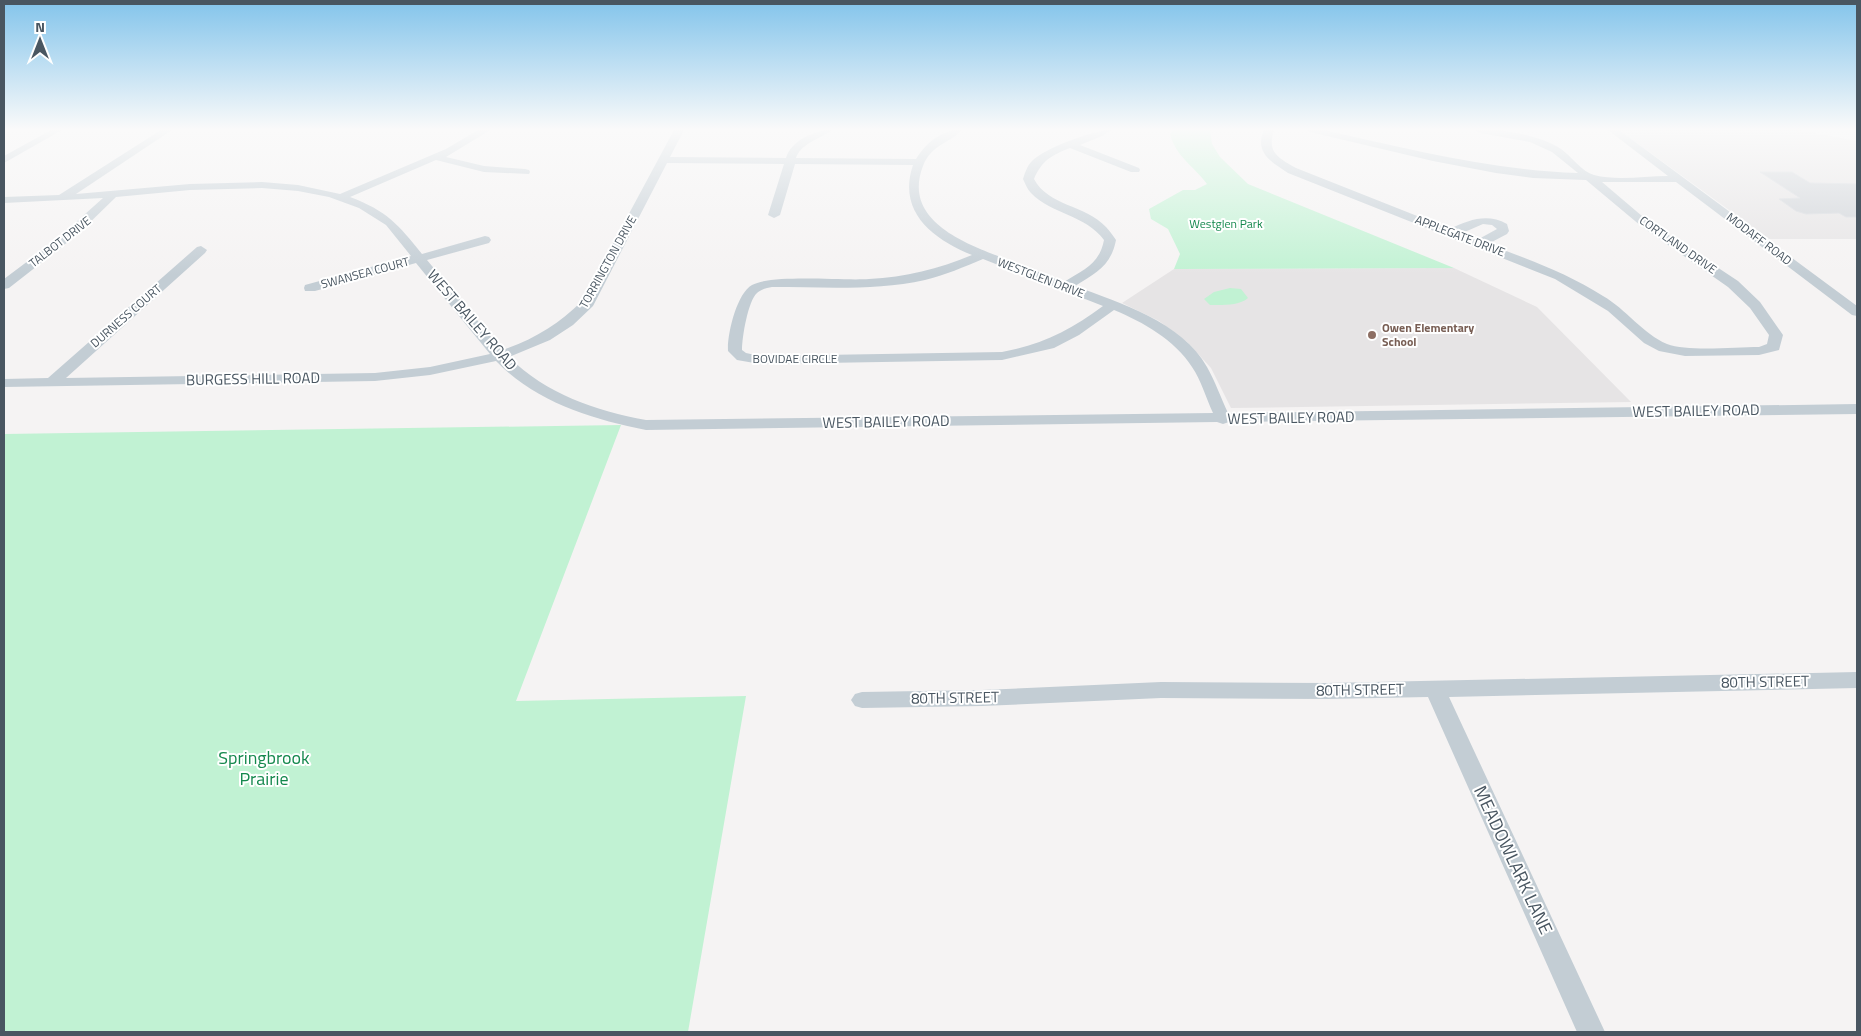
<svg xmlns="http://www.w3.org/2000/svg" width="1861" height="1036" font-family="'Titillium Web',sans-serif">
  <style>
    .education { fill: #e6e4e5 }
    .green { fill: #c1f2d3 }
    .building { fill: #ced2d7; stroke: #d6d9de }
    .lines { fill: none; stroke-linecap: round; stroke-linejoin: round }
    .minor { fill: #c3cdd4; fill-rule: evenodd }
    .education-dot { fill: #8d6e63; stroke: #fff; stroke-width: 2 }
    .labels { text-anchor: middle; stroke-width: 4; stroke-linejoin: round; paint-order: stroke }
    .far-park-label { font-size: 12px; fill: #14884d; stroke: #fff }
    .far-street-label { font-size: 12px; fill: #495661; stroke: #fff }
    .far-education-label { font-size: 12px; font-weight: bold; fill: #785e54; stroke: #fff; text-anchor: start }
    .street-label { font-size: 15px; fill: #495661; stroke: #fff }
    .near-park-label { font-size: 18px; fill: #14884d; stroke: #fff }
    .near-street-label { font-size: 18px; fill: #495661; stroke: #fff }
  </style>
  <rect width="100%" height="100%" fill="#f5f3f3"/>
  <g class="education">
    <path d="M 1619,130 L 1799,130 L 1857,141 L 1857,239 L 1769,239 Z"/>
    <path d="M 1454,268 L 1537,307 L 1631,402 L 1231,408 L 1211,368 L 1187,342 L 1159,321 L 1122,303 L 1174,269 Z"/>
  </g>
  <g class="green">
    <path d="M 1173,130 L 1210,130 L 1212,144 L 1220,157 L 1248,184 L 1454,268 L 1174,269 L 1180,254 L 1168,229 L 1151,219 L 1149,209 L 1183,190 L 1195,190 L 1207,184 C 1193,165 1176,157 1170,134 Z"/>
    <path d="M 1230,288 L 1241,289 L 1248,298 C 1239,306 1222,305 1210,305 L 1204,299 L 1214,292 Z"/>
    <path d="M 621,425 L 516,701 L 746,696 L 688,1032 L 4,1032 L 4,434 Z"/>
  </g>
  <path class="building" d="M 1760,172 L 1792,172 L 1810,183 L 1857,184 L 1857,217 L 1846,217 L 1839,213 L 1806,214 L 1796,211 L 1779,199 L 1800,198 Z"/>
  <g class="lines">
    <g class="minor">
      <path d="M 51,130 L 62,130 L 4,163 L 4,156 Z"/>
      <path d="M 161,130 L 172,130 L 76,194 L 190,184 L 262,182 L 298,185 L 340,194 L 446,149 L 478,130 L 489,130 L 487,132 L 446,157 L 484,166 L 525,169 L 529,170 L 530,172 L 529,174 L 484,172 L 436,160 L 350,197 C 387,211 398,224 422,254 L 485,236 L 489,237 L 491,240 L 489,243 L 427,260 L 502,350 C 533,340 559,324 582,301 L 674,130 L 684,130 L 670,157 L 786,158 C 791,141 814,130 831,130 L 829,132 C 818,139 800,145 796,158 L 916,159 C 926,143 941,130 961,130 C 953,142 931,144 923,166 C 902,220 964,243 1003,258 C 1024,266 1044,274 1064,282 C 1084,269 1099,265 1104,240 C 1086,215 1051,214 1031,193 C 1027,189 1025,183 1023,179 C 1025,173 1027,166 1032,161 C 1045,148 1093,130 1112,130 L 1102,136 L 1080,145 L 1139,168 L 1140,170 L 1139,172 L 1131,172 L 1070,148 C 1052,155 1042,160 1034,179 C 1048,206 1086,205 1106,227 C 1110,231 1113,236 1116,240 C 1111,266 1096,273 1075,286 C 1120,303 1182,322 1207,367 C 1215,381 1221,398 1228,413 L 1857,404 L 1857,414 L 1229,422 L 1223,424 L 1217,422 L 646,430 C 591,419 536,402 496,361 L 430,375 L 375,381 L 4,387 L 4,379 L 48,378 L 197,247 L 201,246 L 207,250 L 205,253 L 66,378 L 375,373 L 430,367 L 490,354 L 416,263 L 315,291 L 305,291 L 304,288 L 305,285 L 411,256 L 386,225 L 359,208 L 329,197 L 298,191 L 262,188 L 190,190 L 116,197 L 78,234 L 9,288 L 4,289 L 4,279 L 56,240 L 103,198 L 4,203 L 4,197 L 59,195 ZM 667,163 L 784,164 L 768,215 L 774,218 L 780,215 L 795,164 L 913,165 C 897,212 933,239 972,255 C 938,269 906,277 869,279 C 843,281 772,274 752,285 C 737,293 727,334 728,351 L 737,360 L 760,364 L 1002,360 L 1054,348 L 1079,335 L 1114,310 C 1143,322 1175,340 1192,367 C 1201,380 1206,398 1213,413 L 646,420 C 596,411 546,394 509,357 L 550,340 L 573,325 L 593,306 ZM 983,259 L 1103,306 C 1071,330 1041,345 1002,352 L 760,356 L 746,353 L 742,350 C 742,337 748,301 757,293 C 761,289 767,288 772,287 C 823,287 875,291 925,280 C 945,275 964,267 983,259 Z"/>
      <path d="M 1264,130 L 1274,130 C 1267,152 1277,157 1296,168 L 1450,229 C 1469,220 1487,213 1507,224 L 1509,231 L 1507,234 L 1488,244 C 1527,259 1567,273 1603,296 C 1626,309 1643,334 1667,344 C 1688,352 1735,347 1759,347 L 1767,344 L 1769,335 L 1750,308 L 1728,287 L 1641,226 L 1586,180 L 1533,178 L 1496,173 L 1433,161 L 1310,132 L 1308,130 L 1324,130 C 1408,149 1491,170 1578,173 L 1552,152 L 1530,142 L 1480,133 L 1475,130 C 1498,127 1542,136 1561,149 C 1571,156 1582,172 1594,175 C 1617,181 1644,176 1668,176 L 1608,130 L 1619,130 L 1857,306 L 1857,316 L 1852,315 L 1676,182 L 1602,182 L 1649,222 L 1738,281 L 1760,302 L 1783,335 L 1779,350 L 1759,355 L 1685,356 L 1659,351 L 1644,343 L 1608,311 L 1555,279 L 1288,173 C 1271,162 1254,152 1264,130 ZM 1483,224 L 1492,225 L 1497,229 L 1477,240 L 1460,234 Z"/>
      <path d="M 1857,672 L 1857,688 L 1449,697 L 1605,1032 L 1577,1032 L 1428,697 L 1327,699 L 1161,698 L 982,706 L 862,708 L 855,706 L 851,700 L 855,694 L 862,692 L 982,690 L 1161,682 L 1327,683 Z"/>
    </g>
  </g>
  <linearGradient id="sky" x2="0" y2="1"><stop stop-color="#83c4eb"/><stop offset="0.47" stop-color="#fafafa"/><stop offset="1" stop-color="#fafafa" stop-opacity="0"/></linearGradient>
  <rect width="1861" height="275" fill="url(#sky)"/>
  <circle class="education-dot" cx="1372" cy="335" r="5"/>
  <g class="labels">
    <g class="far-park-label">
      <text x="1226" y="228">Westglen Park</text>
    </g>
    <g class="far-street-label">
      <text transform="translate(1460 236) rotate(21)" y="4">APPLEGATE DRIVE</text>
      <text transform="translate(1759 239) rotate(37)" y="4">MODAFF ROAD</text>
      <text transform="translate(60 242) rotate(-38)" y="4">TALBOT DRIVE</text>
      <text transform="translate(1678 245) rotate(35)" y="4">CORTLAND DRIVE</text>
      <text transform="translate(608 262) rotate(-61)" y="4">TORRINGTON DRIVE</text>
      <text transform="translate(365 273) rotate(-15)" y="4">SWANSEA COURT</text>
      <text transform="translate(1041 278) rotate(21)" y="4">WESTGLEN DRIVE</text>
      <text transform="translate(126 316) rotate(-41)" y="4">DURNESS COURT</text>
      <text x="795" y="363">BOVIDAE CIRCLE</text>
    </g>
    <g class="far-education-label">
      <text x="1382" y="332">Owen Elementary<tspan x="1382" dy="14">School</tspan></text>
    </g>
    <g class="street-label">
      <text transform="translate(472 320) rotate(49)" y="5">WEST BAILEY ROAD</text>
      <text transform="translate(253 379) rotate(-1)" y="5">BURGESS HILL ROAD</text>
      <text transform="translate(1696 411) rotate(-1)" y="5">WEST BAILEY ROAD</text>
      <text transform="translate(1291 418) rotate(-1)" y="5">WEST BAILEY ROAD</text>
      <text transform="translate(886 422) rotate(-1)" y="5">WEST BAILEY ROAD</text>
      <text transform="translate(1765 682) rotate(-1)" y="5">80TH STREET</text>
      <text transform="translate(1360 690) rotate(-1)" y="5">80TH STREET</text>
      <text transform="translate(955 698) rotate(-1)" y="5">80TH STREET</text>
    </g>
    <g class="near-park-label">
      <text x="264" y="764">Springbrook<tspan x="264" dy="21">Prairie</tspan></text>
    </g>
    <g class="near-street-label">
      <text transform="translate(1513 860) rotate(65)" y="6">MEADOWLARK LANE</text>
    </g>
  </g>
  <rect width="1861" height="1036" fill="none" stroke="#495661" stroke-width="10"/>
  <g transform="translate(40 40)" stroke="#ffffff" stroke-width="4" paint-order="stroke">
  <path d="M0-4L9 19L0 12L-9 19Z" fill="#495661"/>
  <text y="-8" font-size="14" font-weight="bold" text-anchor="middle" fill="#495661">N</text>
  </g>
</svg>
